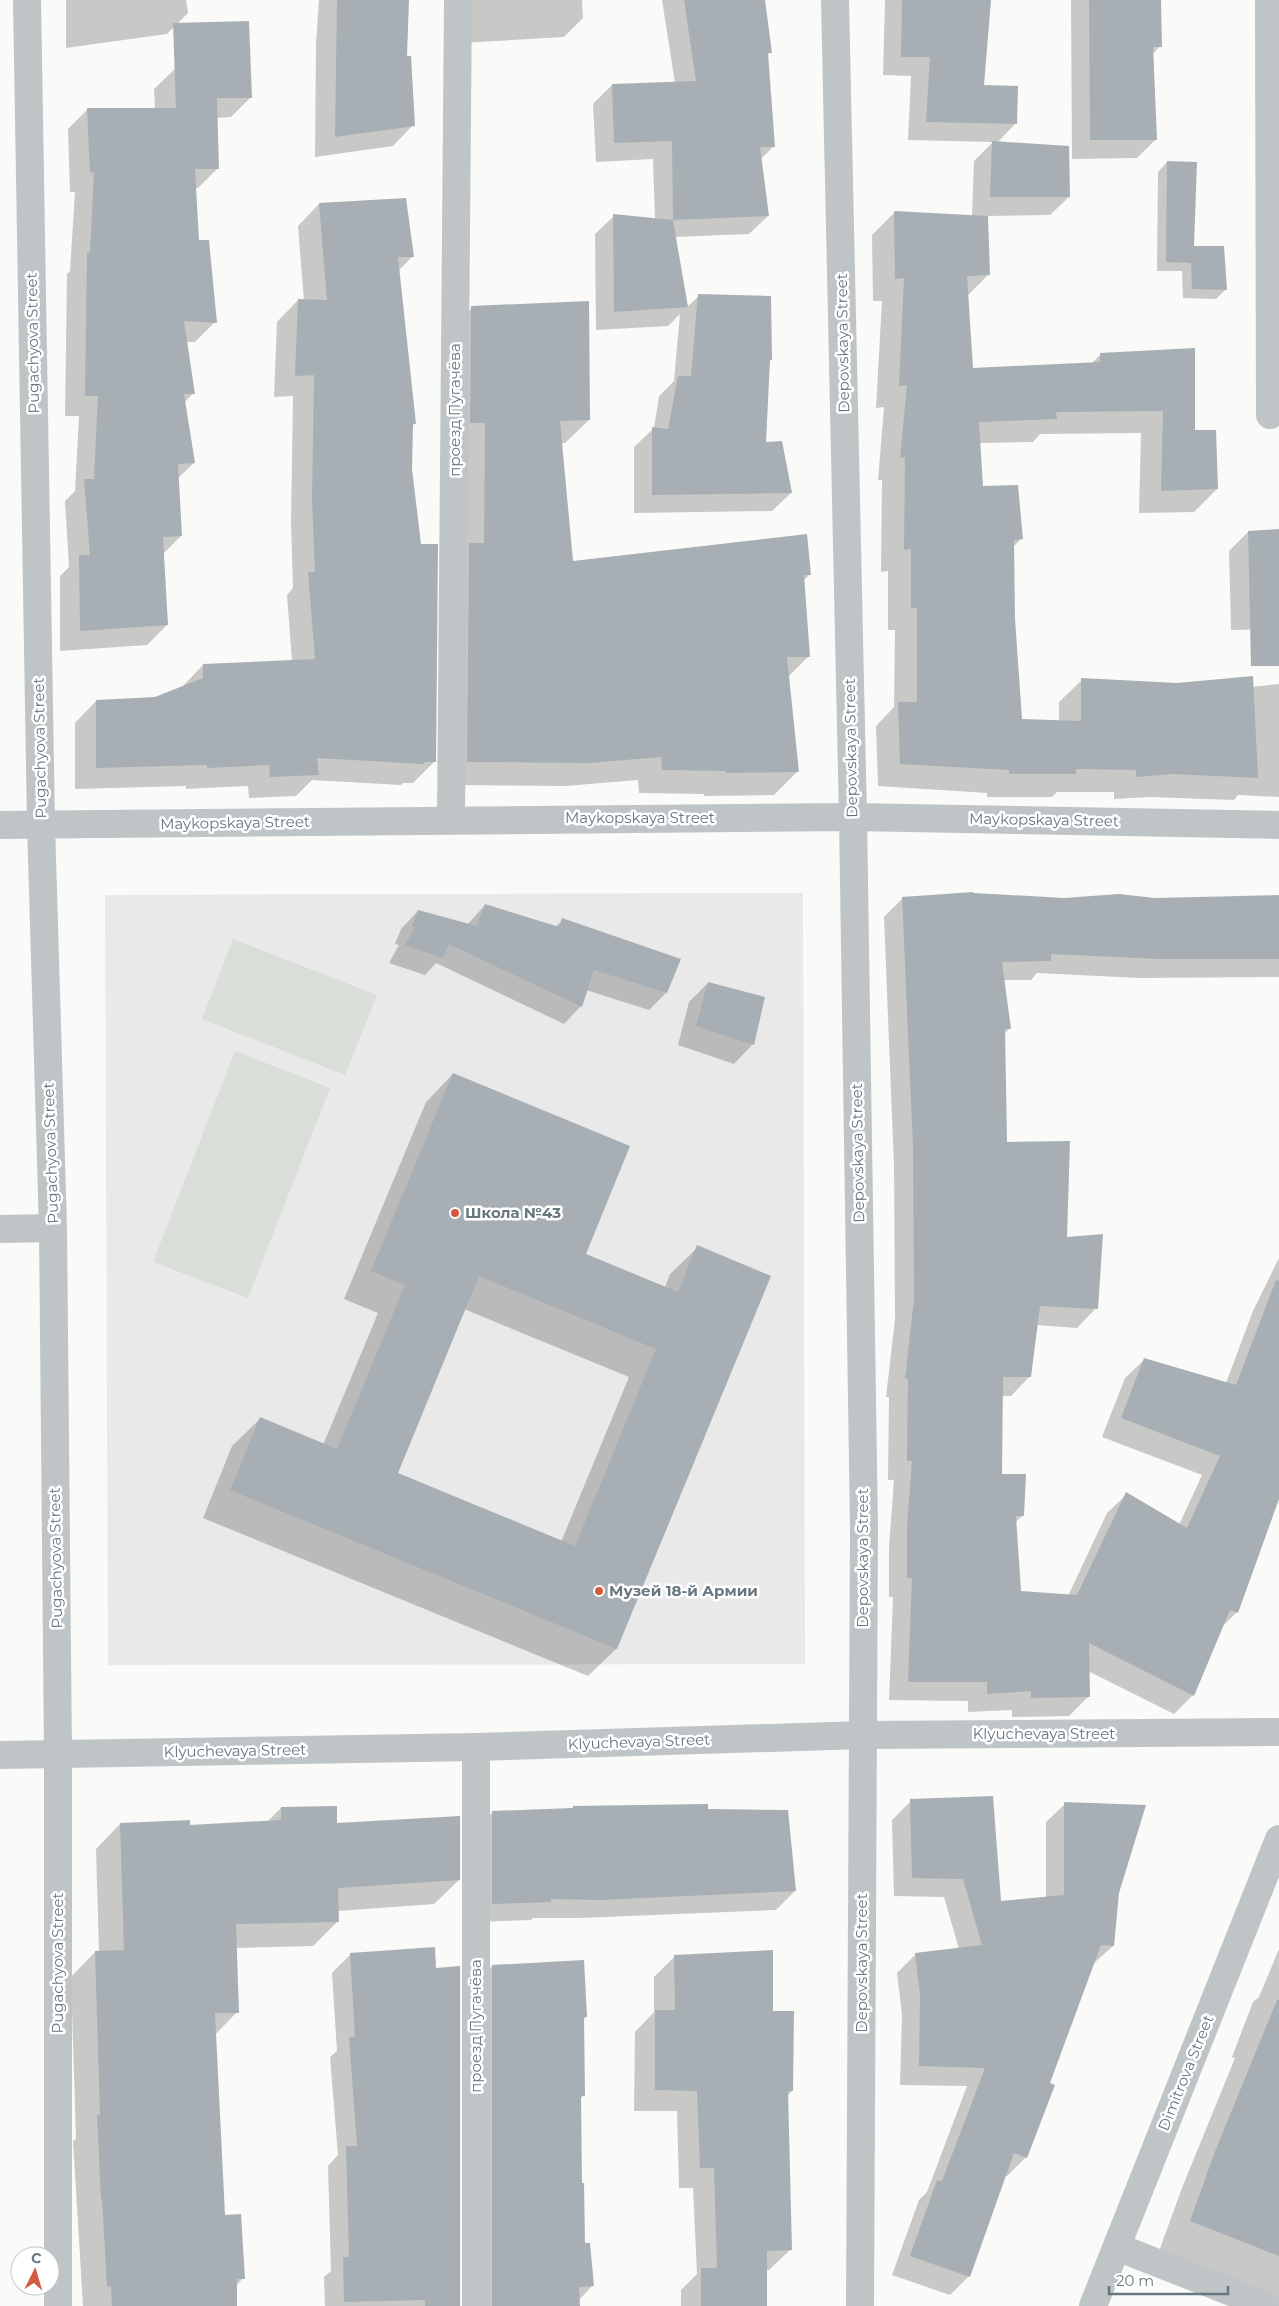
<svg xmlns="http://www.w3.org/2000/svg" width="1279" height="2306" font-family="Montserrat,sans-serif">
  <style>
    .built { fill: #e8e9e8 }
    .green { fill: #daded8 }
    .shadow { fill: #0003; fill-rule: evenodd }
    .building { fill: #a7afb4; fill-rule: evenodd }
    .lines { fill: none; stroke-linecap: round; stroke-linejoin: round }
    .minor { stroke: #bfc4c7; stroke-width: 28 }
    .poi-dot { fill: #d25a40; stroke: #fff; stroke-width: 2 }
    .labels { text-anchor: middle; stroke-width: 5; stroke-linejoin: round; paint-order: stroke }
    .street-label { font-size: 15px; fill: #677780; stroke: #fff }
    .poi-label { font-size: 15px; font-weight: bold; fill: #677780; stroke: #fff; text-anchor: start }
  </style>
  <rect width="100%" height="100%" fill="#fafaf8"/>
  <path class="built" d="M 803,893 L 805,1664 L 108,1665 L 105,895 Z"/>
  <g class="green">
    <path d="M 233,939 L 377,995 L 345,1075 L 202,1019 Z"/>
    <path d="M 235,1051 L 330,1088 L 248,1298 L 153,1262 Z"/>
  </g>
  <g class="shadow">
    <path d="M 66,0 L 186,0 L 188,13 L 167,34 L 66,48 Z"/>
    <path d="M 319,0 L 408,0 L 406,58 L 413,125 L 393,146 L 315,157 L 316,44 Z"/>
    <path d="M 460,0 L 582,0 L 583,18 L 564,37 L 462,43 Z"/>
    <path d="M 662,0 L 763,0 L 771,52 L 767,55 L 773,147 L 761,159 L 768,216 L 749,234 L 675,237 L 687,307 L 699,296 L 771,359 L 769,362 L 765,443 L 791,493 L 772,511 L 634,513 L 634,447 L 654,428 L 659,396 L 674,381 L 680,314 L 668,326 L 596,330 L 595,234 L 614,216 L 655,219 L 653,159 L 596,162 L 593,104 L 612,85 L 675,83 Z"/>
    <path d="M 885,0 L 990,0 L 982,86 L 1016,123 L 997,143 L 1069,197 L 1050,215 L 987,216 L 989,274 L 967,296 L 972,369 L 1091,364 L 1100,355 L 1193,431 L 1217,489 L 1194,512 L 1139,513 L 1141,433 L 1040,434 L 1033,442 L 979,443 L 982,487 L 1022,538 L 1013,547 L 1014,619 L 1020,720 L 1059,722 L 1059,702 L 1082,680 L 1252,687 L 1279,684 L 1279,797 L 1238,795 L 1234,800 L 1150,797 L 1114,799 L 1114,792 L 1057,792 L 1052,797 L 987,797 L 987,793 L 878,786 L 876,726 L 894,707 L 895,630 L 888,630 L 888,571 L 881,572 L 882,480 L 878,480 L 884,407 L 876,408 L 882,301 L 873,301 L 872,235 L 895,212 L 972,216 L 974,161 L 993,142 L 908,140 L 911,76 L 883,75 Z"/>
    <path d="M 1071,0 L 1160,0 L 1160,46 L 1153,54 L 1156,139 L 1137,158 L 1072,159 Z"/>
    <path d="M 175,69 L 251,97 L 231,117 L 216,118 L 218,168 L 198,188 L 195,188 L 197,241 L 215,322 L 195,342 L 186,342 L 193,393 L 184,403 L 194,463 L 177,479 L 181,536 L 163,554 L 167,625 L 147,645 L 60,651 L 60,576 L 69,567 L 65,501 L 75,491 L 79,416 L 65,416 L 67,274 L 70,271 L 75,192 L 70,192 L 68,129 L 88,109 L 155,109 L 154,89 Z"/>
    <path d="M 1167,162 L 1193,247 L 1226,289 L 1216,299 L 1183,298 L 1182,271 L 1157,271 L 1158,172 Z"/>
    <path d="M 319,204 L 413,256 L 398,271 L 414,424 L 412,427 L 411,469 L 435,761 L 413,783 L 403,783 L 401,785 L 312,780 L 296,796 L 249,798 L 248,786 L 186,789 L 186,786 L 75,789 L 75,723 L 96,701 L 155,698 L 182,687 L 203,665 L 292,661 L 287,595 L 293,588 L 291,522 L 293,396 L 274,397 L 277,322 L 298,300 L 304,301 L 298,226 Z"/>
    <path d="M 472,308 L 589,420 L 565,443 L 561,443 L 572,562 L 810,574 L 803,581 L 808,657 L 788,677 L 797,772 L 774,795 L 704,796 L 704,794 L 639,793 L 638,780 L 565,786 L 444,785 L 448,331 Z"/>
    <path d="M 1279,530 L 1279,629 L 1231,630 L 1229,551 L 1248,532 Z"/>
    <path d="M 1279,897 L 1279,977 L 1139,978 L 1037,973 L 1031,980 L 1003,980 L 1010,1028 L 1004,1034 L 1006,1143 L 1065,1238 L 1096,1308 L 1077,1328 L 1036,1325 L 1030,1376 L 1011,1396 L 1002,1396 L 1001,1475 L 1023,1515 L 1015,1523 L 1020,1592 L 1068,1596 L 1107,1513 L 1127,1494 L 1179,1525 L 1202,1475 L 1102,1437 L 1125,1378 L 1145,1359 L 1226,1383 L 1253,1311 L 1279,1258 L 1279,1497 L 1236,1613 L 1221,1628 L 1193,1695 L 1174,1714 L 1088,1671 L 1088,1697 L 1069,1716 L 1012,1717 L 1012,1710 L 968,1712 L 968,1701 L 889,1700 L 893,1597 L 889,1597 L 889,1547 L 894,1480 L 888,1480 L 889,1397 L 886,1397 L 895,1319 L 894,1166 L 884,917 L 903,898 L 1155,900 Z"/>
    <path d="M 485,905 L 555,927 L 563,920 L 666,993 L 649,1010 L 586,990 L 581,1006 L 564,1024 L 436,963 L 425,975 L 389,963 L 399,945 L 395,944 L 401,929 L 418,911 L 467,925 Z"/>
    <path d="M 708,983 L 763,997 L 752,1045 L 734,1064 L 678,1045 L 689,1002 Z"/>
    <path d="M 453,1074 L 584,1254 L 665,1287 L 670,1274 L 698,1247 L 770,1276 L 616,1649 L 588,1676 L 203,1518 L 232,1446 L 260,1419 L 323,1445 L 378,1313 L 344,1299 L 426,1102 ZM 464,1309 L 629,1377 L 561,1542 L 396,1474 Z"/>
    <path d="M 911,1801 L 1000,1902 L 1046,1898 L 1046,1822 L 1065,1804 L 1118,1893 L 1113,1946 L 1093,1964 L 1048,2084 L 1026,2157 L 1007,2176 L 1005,2175 L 969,2276 L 950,2295 L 892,2275 L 919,2200 L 927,2192 L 967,2086 L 900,2085 L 902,2015 L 897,1973 L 916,1954 L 959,1949 L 944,1897 L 894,1896 L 892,1820 Z"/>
    <path d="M 573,1807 L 707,1811 L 795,1891 L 776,1910 L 580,1918 L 533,1918 L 531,1920 L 473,1922 L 473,1832 L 492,1813 L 571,1809 Z"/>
    <path d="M 281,1808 L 336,1824 L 459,1880 L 434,1904 L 338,1911 L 338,1921 L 313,1946 L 236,1948 L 237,2012 L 215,2035 L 223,2217 L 243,2278 L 236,2286 L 236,2306 L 83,2306 L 73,2141 L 76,2139 L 71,1977 L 95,1952 L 99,1952 L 96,1849 L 120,1824 L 189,1826 L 267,1822 Z"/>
    <path d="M 1279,1949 L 1279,2298 L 1277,2300 L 1158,2254 L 1182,2188 L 1235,2058 L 1232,2057 L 1253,2002 L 1259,1997 Z"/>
    <path d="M 351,1954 L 459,2306 L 325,2306 L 324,2277 L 331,2271 L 328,2166 L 338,2155 L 330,2057 L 337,2051 L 332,1973 Z"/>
    <path d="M 675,1956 L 772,2012 L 792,2091 L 787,2096 L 790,2250 L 769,2270 L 766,2270 L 766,2306 L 681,2306 L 681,2290 L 697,2274 L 693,2188 L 679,2188 L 677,2111 L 634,2111 L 635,2032 L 654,2012 L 654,1977 Z"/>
    <path d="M 492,1966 L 586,2017 L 583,2020 L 583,2096 L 580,2099 L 581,2184 L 584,2245 L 593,2285 L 579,2300 L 579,2306 L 473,2306 L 473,1985 Z"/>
  </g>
  <g class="building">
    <path d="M 337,0 L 409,0 L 407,56 L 411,56 L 415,126 L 335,137 Z"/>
    <path d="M 684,0 L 765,0 L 772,53 L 768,53 L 775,147 L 760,147 L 769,216 L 673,220 L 672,141 L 614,143 L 612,84 L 696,81 Z"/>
    <path d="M 902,0 L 991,0 L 984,85 L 1018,86 L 1017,124 L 926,122 L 930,57 L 901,57 Z"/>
    <path d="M 1089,0 L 1161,0 L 1162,47 L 1153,47 L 1157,140 L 1090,140 Z"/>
    <path d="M 249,21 L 252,98 L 217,98 L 219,169 L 195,169 L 199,240 L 209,240 L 217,323 L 184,321 L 195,394 L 184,394 L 195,463 L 178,464 L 182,536 L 163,537 L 168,625 L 80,631 L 79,555 L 90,555 L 84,479 L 94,479 L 98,396 L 85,396 L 87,253 L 90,252 L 94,172 L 90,173 L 87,108 L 176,108 L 173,23 Z"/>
    <path d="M 992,141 L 1069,146 L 1070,197 L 990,197 Z"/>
    <path d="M 1167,161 L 1197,162 L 1194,246 L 1224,246 L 1227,290 L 1192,289 L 1191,263 L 1166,262 Z"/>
    <path d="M 406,198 L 414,257 L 398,257 L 416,424 L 413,424 L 412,469 L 421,544 L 438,544 L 436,762 L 424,762 L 424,764 L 317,758 L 319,775 L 270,777 L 269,765 L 207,768 L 207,765 L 96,768 L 96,700 L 155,697 L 203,678 L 203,664 L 315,659 L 308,572 L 315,572 L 312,500 L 314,375 L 295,376 L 298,299 L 327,300 L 319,203 Z"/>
    <path d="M 894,211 L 988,216 L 990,275 L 967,276 L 973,368 L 1100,362 L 1100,353 L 1195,348 L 1195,430 L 1216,430 L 1218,489 L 1161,491 L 1163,411 L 1056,412 L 1057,419 L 979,422 L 983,486 L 1018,485 L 1023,539 L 1014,540 L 1015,619 L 1022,719 L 1081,721 L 1081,678 L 1177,683 L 1253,676 L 1258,778 L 1173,774 L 1136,777 L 1136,770 L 1076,769 L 1076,774 L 1009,774 L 1009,770 L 900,764 L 898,702 L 917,702 L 917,608 L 911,608 L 911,549 L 904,550 L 905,457 L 900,458 L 907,385 L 899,386 L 904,278 L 895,279 Z"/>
    <path d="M 613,214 L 673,220 L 688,307 L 614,312 Z"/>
    <path d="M 698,294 L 771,296 L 772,360 L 770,360 L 766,442 L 782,441 L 792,493 L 652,495 L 652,427 L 668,429 L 678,376 L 691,376 Z"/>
    <path d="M 589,301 L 590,420 L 560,421 L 573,561 L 807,534 L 811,575 L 804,575 L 810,657 L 787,657 L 799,772 L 726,773 L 726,771 L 662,770 L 661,757 L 589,763 L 467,762 L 469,543 L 484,543 L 485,423 L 470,423 L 471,306 Z"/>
    <path d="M 1279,529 L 1279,666 L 1251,666 L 1248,531 Z"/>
    <path d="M 973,892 L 974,893 L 1064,898 L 1119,894 L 1155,898 L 1279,895 L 1279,959 L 1159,959 L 1051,954 L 1051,961 L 1002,962 L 1011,1029 L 1005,1029 L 1007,1142 L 1070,1141 L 1067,1237 L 1103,1234 L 1098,1309 L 1040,1306 L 1031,1377 L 1003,1377 L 1002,1474 L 1026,1474 L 1024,1516 L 1016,1516 L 1021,1591 L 1077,1595 L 1126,1492 L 1187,1528 L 1220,1456 L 1121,1418 L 1144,1358 L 1236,1385 L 1276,1280 L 1279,1281 L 1279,1499 L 1238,1613 L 1230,1610 L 1194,1696 L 1089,1643 L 1090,1697 L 1031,1698 L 1031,1691 L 987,1694 L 987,1682 L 908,1682 L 912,1578 L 907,1578 L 907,1527 L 912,1461 L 907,1461 L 908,1379 L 905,1379 L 914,1299 L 913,1146 L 902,897 Z"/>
    <path d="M 485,904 L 559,927 L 562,918 L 681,959 L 667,993 L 594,970 L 582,1007 L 449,944 L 443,958 L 405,945 L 415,928 L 412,926 L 418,910 L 477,926 Z"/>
    <path d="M 708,982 L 765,997 L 754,1045 L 696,1026 Z"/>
    <path d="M 453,1073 L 630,1146 L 586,1254 L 678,1292 L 697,1245 L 771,1276 L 617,1649 L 230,1490 L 260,1417 L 337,1449 L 405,1285 L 371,1271 ZM 479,1276 L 656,1349 L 575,1546 L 398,1473 Z"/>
    <path d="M 993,1796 L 1001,1901 L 1064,1895 L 1064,1802 L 1146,1805 L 1119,1893 L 1114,1946 L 1101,1945 L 1050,2083 L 1055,2085 L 1027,2158 L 1014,2153 L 970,2277 L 910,2256 L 937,2180 L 942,2181 L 985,2068 L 919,2066 L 920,1995 L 915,1953 L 982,1945 L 963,1879 L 912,1878 L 910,1799 Z"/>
    <path d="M 708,1804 L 708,1809 L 788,1810 L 796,1891 L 600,1900 L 551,1899 L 551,1902 L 492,1904 L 492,1811 L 573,1808 L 573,1806 Z"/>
    <path d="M 337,1806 L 337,1823 L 460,1816 L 460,1880 L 338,1888 L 339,1922 L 236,1924 L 239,2013 L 215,2013 L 225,2215 L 241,2214 L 245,2279 L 237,2279 L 237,2306 L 112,2306 L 111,2286 L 107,2287 L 102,2199 L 101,2199 L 97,2115 L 100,2115 L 95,1951 L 124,1950 L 120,1823 L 190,1820 L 190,1825 L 281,1820 L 281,1807 Z"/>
    <path d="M 435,1947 L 436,1968 L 460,1966 L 460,2306 L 425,2306 L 425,2300 L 344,2302 L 343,2257 L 349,2257 L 346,2146 L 357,2146 L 349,2037 L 355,2037 L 350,1953 Z"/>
    <path d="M 773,1950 L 773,2011 L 794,2011 L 793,2091 L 788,2091 L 792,2250 L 767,2251 L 767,2306 L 701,2306 L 701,2268 L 717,2268 L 714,2168 L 700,2168 L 697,2091 L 655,2090 L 655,2010 L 675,2010 L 674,1955 Z"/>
    <path d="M 584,1960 L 587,2017 L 584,2017 L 585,2096 L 581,2096 L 582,2183 L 584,2183 L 585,2243 L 590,2243 L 594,2286 L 579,2287 L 580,2306 L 492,2306 L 492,1965 Z"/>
    <path d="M 1277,2000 L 1279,2000 L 1279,2256 L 1190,2221 L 1214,2154 Z"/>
  </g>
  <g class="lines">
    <g class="minor">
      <path d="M 27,0 L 41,824 L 53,1228 L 58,1754 L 58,2306"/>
      <path d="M 835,0 L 853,817 L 864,1529 L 860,2306"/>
      <path d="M 1269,0 L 1270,415"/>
      <path d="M 451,820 L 458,0"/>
      <path d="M 0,825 L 853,817 L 1279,825"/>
      <path d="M 0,1229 L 53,1228"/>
      <path d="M 0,1755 L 476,1747 L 863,1735 L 1279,1732"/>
      <path d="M 1117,2247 L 1267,2306"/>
      <path d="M 476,2306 L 476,1747"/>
      <path d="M 1093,2306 L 1279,1839"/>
    </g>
  </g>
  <g class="poi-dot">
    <circle cx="455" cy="1213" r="5"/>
    <circle cx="599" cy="1591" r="5"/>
  </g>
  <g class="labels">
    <g class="street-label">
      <text transform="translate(33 343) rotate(-91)" y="5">Pugachyova Street</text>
      <text transform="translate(843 343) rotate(-91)" y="5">Depovskaya Street</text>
      <text transform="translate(455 410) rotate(-90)" y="5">проезд Пугачёва</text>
      <text transform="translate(40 748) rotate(-91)" y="5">Pugachyova Street</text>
      <text transform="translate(851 748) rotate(-91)" y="5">Depovskaya Street</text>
      <text x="640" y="823">Maykopskaya Street</text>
      <text transform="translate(1044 820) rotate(1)" y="5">Maykopskaya Street</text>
      <text transform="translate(235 823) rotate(-1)" y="5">Maykopskaya Street</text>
      <text transform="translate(51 1153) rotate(-92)" y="5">Pugachyova Street</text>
      <text transform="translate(858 1153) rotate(-91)" y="5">Depovskaya Street</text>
      <text transform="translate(56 1558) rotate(-91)" y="5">Pugachyova Street</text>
      <text transform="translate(863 1558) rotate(-90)" y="5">Depovskaya Street</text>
      <text x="1044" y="1739">Klyuchevaya Street</text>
      <text transform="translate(639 1742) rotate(-2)" y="5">Klyuchevaya Street</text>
      <text transform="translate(235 1751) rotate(-1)" y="5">Klyuchevaya Street</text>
      <text transform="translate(58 1963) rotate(-90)" y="5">Pugachyova Street</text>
      <text transform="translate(862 1963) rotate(-90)" y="5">Depovskaya Street</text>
      <text transform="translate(476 2026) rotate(-90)" y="5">проезд Пугачёва</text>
      <text transform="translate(1186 2073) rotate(-68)" y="5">Dimitrova Street</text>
    </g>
    <g class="poi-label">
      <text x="465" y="1218">Школа №43</text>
      <text x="609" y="1596">Музей 18-й Армии</text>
    </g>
  </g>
  <g transform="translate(35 2271) rotate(5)"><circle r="24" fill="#ffffff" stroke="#c2c9cc"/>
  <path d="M0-4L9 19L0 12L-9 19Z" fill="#d25a40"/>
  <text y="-8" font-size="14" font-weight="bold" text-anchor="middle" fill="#677780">С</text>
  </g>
  <path d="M1109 2286v8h119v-8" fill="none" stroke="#677780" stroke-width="2.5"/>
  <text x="1116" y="2286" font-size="15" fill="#677780" stroke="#ffffff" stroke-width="4" paint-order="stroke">20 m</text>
</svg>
